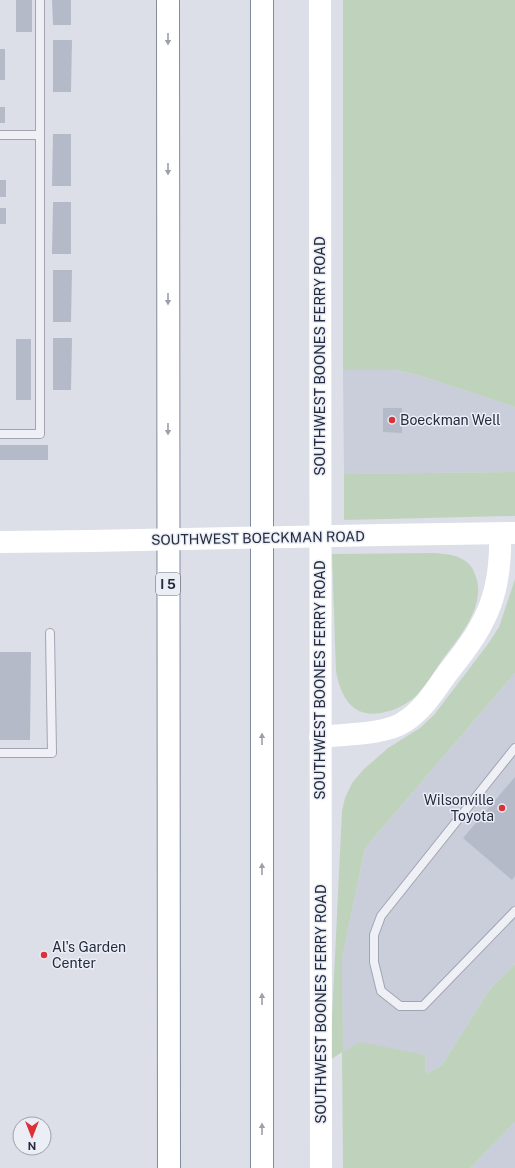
<svg xmlns="http://www.w3.org/2000/svg" width="515" height="1168" font-family="'Public Sans',sans-serif">
  <style>
    .built { fill: #c9ceda }
    .green { fill: #bfd3bc }
    .building { fill: #b5bac8 }
    .lines { fill: none; stroke-linecap: round; stroke-linejoin: round }
    .lane-casing { stroke: #a1a5b2; stroke-width: 10 }
    .highway-casing { stroke: #828aa0; stroke-width: 24 }
    .lane { stroke: #eff0f6; stroke-width: 8 }
    .secondary { stroke: #fff; stroke-width: 22 }
    .highway { stroke: #fff; stroke-width: 22 }
    .secondary-bridge { stroke: #fff; stroke-width: 22 }
    .oneway { fill: #9ca0a9 }
    .poi-dot { fill: #dc3139; stroke: #ebeef5; stroke-width: 1.5 }
    .labels { text-anchor: middle; stroke-width: 3; stroke-linejoin: round; paint-order: stroke }
    .shield { fill: #ebeef5; stroke: #606676; stroke-width: 1 }
    .shield-label { font-size: 13px; font-weight: bold; fill: #242b3f }
    .street-label { font-size: 14px; fill: #242b3f; stroke: #ebeef5 }
    .poi-label { font-size: 14px; fill: #242b3f; stroke: #ebeef5; text-anchor: start }
  </style>
  <rect width="100%" height="100%" fill="#dcdfe8"/>
  <g class="built">
    <path d="M 367,369 L 397,370 L 424,377 L 515,407 L 515,472 L 344,474 L 343,370 Z"/>
    <path d="M 515,673 L 515,964 L 490,989 L 442,1065 L 426,1074 L 425,1055 L 342,1052 L 342,959 L 365,848 Z"/>
    <path d="M 515,1122 L 515,1168 L 470,1168 Z"/>
  </g>
  <g class="green">
    <path d="M 343,0 L 515,0 L 515,407 L 424,377 L 397,370 L 343,370 Z"/>
    <path d="M 515,472 L 515,516 L 344,520 L 344,474 Z"/>
    <path d="M 435,553 C 447,554 460,555 469,564 C 473,568 475,574 477,580 C 484,609 458,639 442,660 C 434,672 426,685 417,695 C 409,703 396,710 385,712 C 353,720 341,698 336,671 L 332,554 Z"/>
    <path d="M 515,579 L 515,673 L 365,848 L 342,959 L 343,1052 L 360,1042 L 425,1055 L 426,1074 L 442,1065 L 490,989 L 515,964 L 515,1122 L 470,1168 L 343,1168 L 342,1052 L 330,1060 L 342,811 L 345,798 L 352,783 L 363,770 L 388,748 L 420,728 L 434,715 L 488,644 L 499,627 Z"/>
  </g>
  <g class="building">
    <rect x="16" y="0" width="16" height="32"/>
    <path d="M 52,0 L 71,0 L 71,25 L 53,25 Z"/>
    <path d="M 53,40 L 72,40 L 71,92 L 53,92 Z"/>
    <rect x="0" y="49" width="5" height="31"/>
    <rect x="0" y="107" width="5" height="16"/>
    <path d="M 53,134 L 71,134 L 71,186 L 52,186 Z"/>
    <rect x="0" y="180" width="6" height="17"/>
    <path d="M 53,202 L 71,202 L 71,254 L 52,254 Z"/>
    <rect x="0" y="208" width="6" height="16"/>
    <path d="M 53,270 L 72,270 L 71,322 L 53,322 Z"/>
    <path d="M 53,338 L 72,338 L 71,390 L 53,390 Z"/>
    <rect x="16" y="339" width="15" height="61"/>
    <path d="M 383,408 L 402,408 L 402,433 L 383,432 Z"/>
    <rect x="0" y="445" width="48" height="15"/>
    <path d="M 0,652 L 31,652 L 30,740 L 0,740 Z"/>
    <path d="M 515,777 L 515,876 L 512,880 L 463,838 Z"/>
  </g>
  <g class="lines">
    <defs>
      <g id="lane">
        <path d="M 0,135 L 40,135"/>
        <path d="M 0,434 L 40,434 L 40,0"/>
        <path d="M 515,748 L 381,916 L 374,935 L 374,962 L 381,991 L 400,1006 L 423,1006 L 515,911"/>
        <path d="M 0,753 L 52,753 L 50,633"/>
      </g>
      <g id="highway">
        <path d="M 168,0 L 169,1168"/>
        <path d="M 262,0 L 262,1168"/>
      </g>
    </defs>
    <use href="#lane" class="lane-casing"/>
    <use href="#highway" class="highway-casing"/>
    <use href="#lane" class="lane"/>
    <g class="secondary">
      <path d="M 320,0 L 321,1168"/>
      <path d="M 381,535 L 514,533"/>
      <path d="M 0,542 L 91,541"/>
      <path d="M 320,737 C 343,734 385,735 404,722 C 422,711 434,692 446,675 C 458,659 472,643 481,625 C 497,597 501,565 500,534"/>
    </g>
    <use href="#highway" class="highway"/>
    <path class="secondary-bridge" d="M 91,541 L 381,535"/>
  </g>
  <defs><path id="oneway-solid" d="M-6-.8H1V-3.2L6.5 0L1 3.2V.8H-6Z"/></defs>
  <g class="oneway">
    <use href="#oneway-solid" transform="translate(168 39) rotate(90)"/>
    <use href="#oneway-solid" transform="translate(168 169) rotate(90)"/>
    <use href="#oneway-solid" transform="translate(168 299) rotate(90)"/>
    <use href="#oneway-solid" transform="translate(168 429) rotate(90)"/>
    <use href="#oneway-solid" transform="translate(262 739) rotate(-90)"/>
    <use href="#oneway-solid" transform="translate(262 869) rotate(-90)"/>
    <use href="#oneway-solid" transform="translate(262 999) rotate(-90)"/>
    <use href="#oneway-solid" transform="translate(262 1129) rotate(-90)"/>
  </g>
  <g class="poi-dot">
    <circle cx="392" cy="420" r="4"/>
    <circle cx="502" cy="808" r="4"/>
    <circle cx="44" cy="955" r="4"/>
  </g>
  <g class="labels">
    <rect class="shield" x="156" y="573" width="24" height="22" rx="3"/>
    <g class="shield-label">
      <text x="168" y="589">I 5</text>
    </g>
    <g class="street-label">
      <text transform="translate(320 356) rotate(-90)" y="5">SOUTHWEST BOONES FERRY ROAD</text>
      <text transform="translate(258 538) rotate(-1)" y="5">SOUTHWEST BOECKMAN ROAD</text>
      <text transform="translate(320 680) rotate(-90)" y="5">SOUTHWEST BOONES FERRY ROAD</text>
      <text transform="translate(321 1004) rotate(-90)" y="5">SOUTHWEST BOONES FERRY ROAD</text>
    </g>
    <g class="poi-label">
      <text x="400" y="425">Boeckman Well</text>
      <text x="494" y="805" text-anchor="end">Wilsonville<tspan x="494" dy="16">Toyota</tspan></text>
      <text x="52" y="952">Al's Garden<tspan x="52" dy="16">Center</tspan></text>
    </g>
  </g>
  <g transform="translate(32 1136) rotate(180)"><circle r="19" fill="#ebeef5" stroke="#9ba0ac"/>
  <path d="M0-3L7 15L0 10L-7 15Z" fill="#dc3139"/>
  <text y="-6" font-size="11" font-weight="bold" text-anchor="middle" fill="#242b3f">N</text>
  </g>
</svg>
